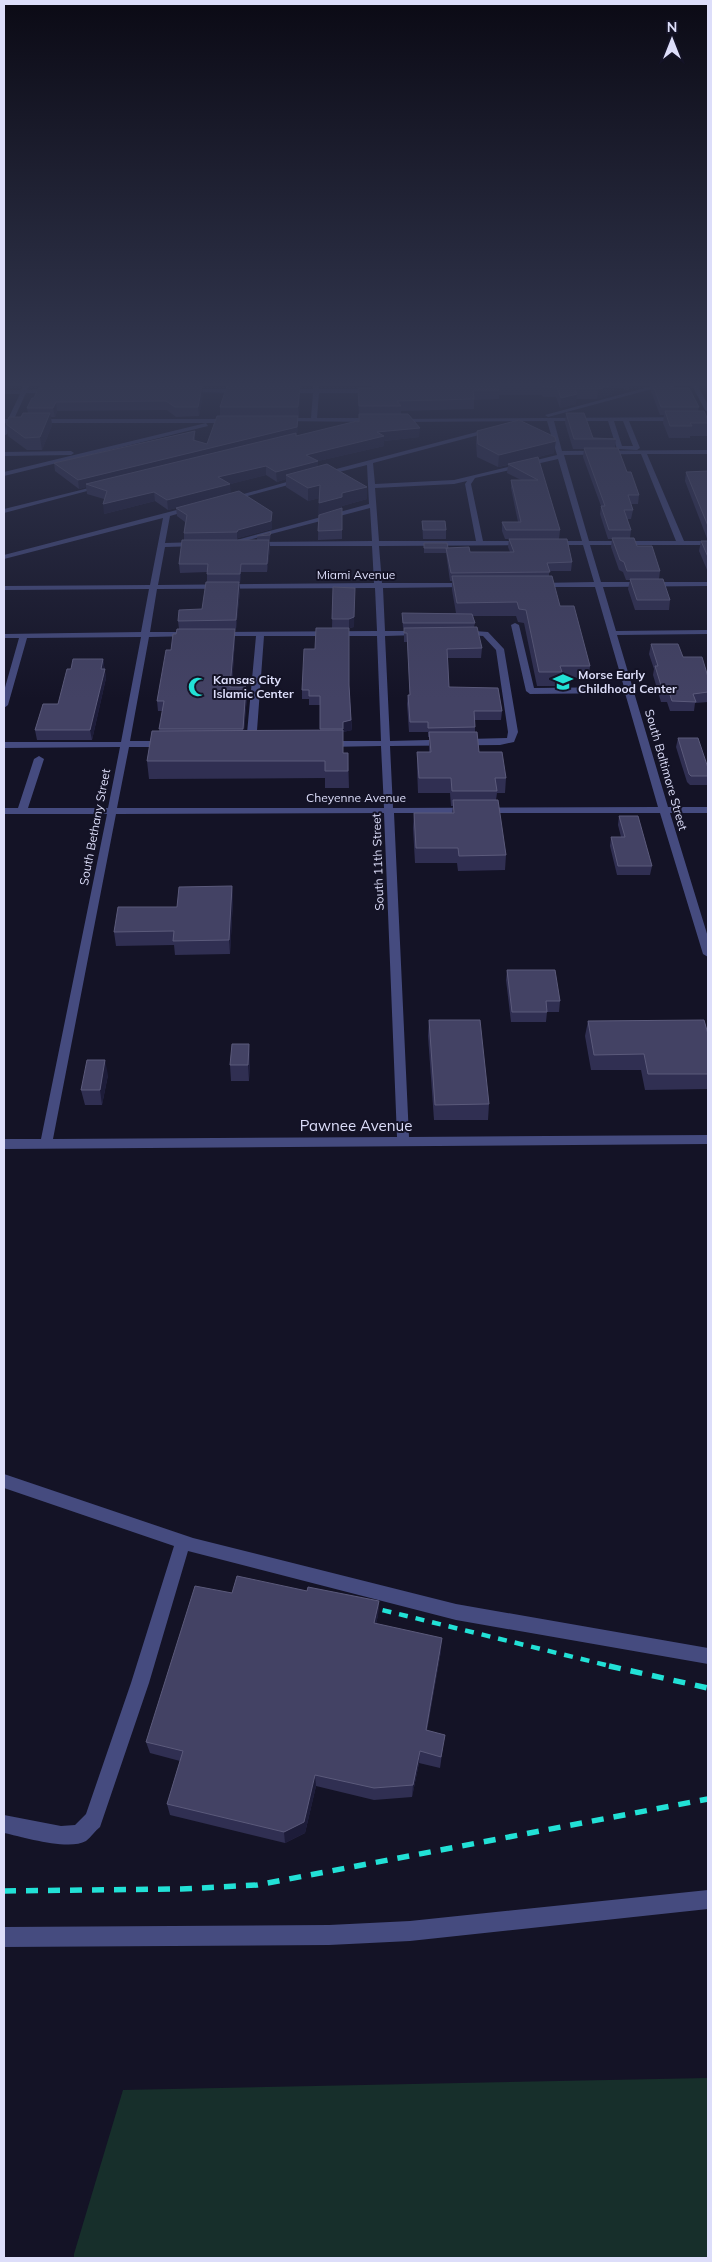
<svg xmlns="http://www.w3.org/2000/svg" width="712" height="2262" font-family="Mulish,sans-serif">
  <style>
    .green { fill: #172f2b }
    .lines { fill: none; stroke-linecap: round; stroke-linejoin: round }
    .minor { fill: #454b7f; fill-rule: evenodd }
    .rail-far1 { stroke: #22e1d6; stroke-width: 4.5; stroke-dasharray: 9 8; stroke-linecap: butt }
    .rail { stroke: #22e1d6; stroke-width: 5.5; stroke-dasharray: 12 10; stroke-linecap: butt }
    .wall { fill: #302f52 }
    .shaded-wall { fill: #1d1c39 }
    .building { fill: #434264; stroke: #5b5a7b }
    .labels { text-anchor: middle; stroke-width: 4; stroke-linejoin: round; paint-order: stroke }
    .far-street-label { font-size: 12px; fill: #dddefa; stroke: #141326 }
    .far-poi-label { font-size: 12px; font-weight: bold; fill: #dddefa; stroke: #141326; text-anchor: start }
    .street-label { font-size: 15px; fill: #dddefa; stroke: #141326 }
  </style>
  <rect width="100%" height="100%" fill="#141326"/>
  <path class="green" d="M 708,2078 L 708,2258 L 74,2258 L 74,2254 L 123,2090 Z"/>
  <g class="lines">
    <g class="minor">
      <path d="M 25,382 L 31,382 L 27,390 L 54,389 L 57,391 L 54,393 L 26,393 L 14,419 L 231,419 L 234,421 L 231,423 L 12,423 L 7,434 L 4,436 L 6,423 L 4,423 L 4,419 L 8,419 L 20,394 L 4,394 L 4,390 L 21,390 Z"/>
      <path d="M 667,382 L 678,382 L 548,417 L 545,415 Z"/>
      <path d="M 690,382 L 696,382 L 708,405 L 708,412 L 705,410 Z"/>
      <path d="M 316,383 L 319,385 L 319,389 L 374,389 L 377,391 L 374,393 L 319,393 L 317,418 L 376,418 L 379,420 L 376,422 L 279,421 L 281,418 L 311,418 L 313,393 L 284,393 L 281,391 L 284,389 L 313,389 L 313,385 Z"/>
      <path d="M 186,389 L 241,389 L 244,391 L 241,393 L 184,392 Z"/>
      <path d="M 708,417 L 708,421 L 629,421 L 640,448 L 637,450 L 617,449 L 608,421 L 554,421 L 562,451 L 708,450 L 708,454 L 647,454 L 684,541 L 708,541 L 708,545 L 590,545 L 601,582 L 708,582 L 708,586 L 603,587 L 616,631 L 708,630 L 708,634 L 617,635 L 668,807 L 708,807 L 708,813 L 670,813 L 708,937 L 708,957 L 703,954 L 660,813 L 394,813 L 409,1137 L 708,1135 L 708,1144 L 4,1149 L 4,1139 L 41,1139 L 107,814 L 4,814 L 4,808 L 18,808 L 34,759 L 39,756 L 44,759 L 28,808 L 108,808 L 120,747 L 4,748 L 4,742 L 121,742 L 141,637 L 27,638 L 8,705 L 4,708 L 4,691 L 19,638 L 4,638 L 4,634 L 141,632 L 149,589 L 4,590 L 4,586 L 150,585 L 163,518 L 4,559 L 4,555 L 192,506 L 194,507 L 194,509 L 170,516 L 165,543 L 198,542 L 202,544 L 198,546 L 165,547 L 158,585 L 374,583 L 372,546 L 253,546 L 249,544 L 253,542 L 372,541 L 370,508 L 226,546 L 222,544 L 369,504 L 367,465 L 323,476 L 320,474 L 321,473 L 492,428 L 494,431 L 373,463 L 375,484 L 454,480 L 557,455 L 547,421 L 396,422 L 394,419 ZM 614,421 L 623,421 L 633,446 L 622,446 ZM 641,454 L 676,541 L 589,541 L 564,455 ZM 558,459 L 582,541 L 551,541 L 547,543 L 551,545 L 583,545 L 594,582 L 538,583 L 534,585 L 538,587 L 595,587 L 624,687 L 534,688 L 519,625 L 515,623 L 511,625 L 526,691 L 530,694 L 625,693 L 658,807 L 393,808 L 390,746 L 500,745 L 514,742 L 518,732 L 504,649 L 488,632 L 461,630 L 458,630 L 458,634 L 483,636 L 496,650 L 508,732 L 507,738 L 390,741 L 385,636 L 419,635 L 423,633 L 419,631 L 385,631 L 383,588 L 468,587 L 472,585 L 468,583 L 382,583 L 379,546 L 529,545 L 529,541 L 483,541 L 471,484 L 475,478 ZM 467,481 L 465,484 L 476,541 L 379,541 L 375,488 L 454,484 ZM 375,588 L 377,631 L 219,632 L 215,634 L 219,636 L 256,636 L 246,744 L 251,747 L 256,744 L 264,636 L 377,636 L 381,741 L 326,741 L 321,744 L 326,747 L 381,746 L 384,808 L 117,808 L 129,747 L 166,747 L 171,744 L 166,741 L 130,741 L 149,637 L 194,636 L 198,634 L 194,632 L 150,632 L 157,589 ZM 384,813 L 397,1137 L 53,1139 L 116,814 Z"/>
      <path d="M 206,423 L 208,426 L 4,476 L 4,472 Z"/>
      <path d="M 4,452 L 71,451 L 74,453 L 71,455 L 4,456 Z"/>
      <path d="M 301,478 L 303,479 L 303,481 L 229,501 L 226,499 Z"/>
      <path d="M 101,485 L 106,486 L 4,513 L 4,509 Z"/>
      <path d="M 4,1474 L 193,1538 L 456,1604 L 708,1648 L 708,1664 L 456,1620 L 188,1551 L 149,1683 L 100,1827 C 95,1831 91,1837 86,1841 C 69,1851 23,1837 4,1833 L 4,1815 L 61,1826 L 75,1825 L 86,1814 L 131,1683 L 174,1546 L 4,1488 Z"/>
      <path d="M 708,1890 L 708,1909 L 410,1941 L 329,1945 L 4,1947 L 4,1927 L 329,1925 L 410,1921 Z"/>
    </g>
    <path class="rail-far1" d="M 366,1606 L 614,1667"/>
    <g class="rail">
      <path d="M 609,1666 L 708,1688"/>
      <path d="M 4,1891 L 181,1889 L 257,1885 L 708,1799"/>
    </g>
  </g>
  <g class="wall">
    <path d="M 205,382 L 204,388 L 202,388 L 203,395 L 199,416 L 176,417 L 167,410 L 57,411 L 55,417 L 51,417 L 52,425 L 42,450 L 27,450 L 8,436 L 6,424 L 28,413 L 27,408 L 34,398 L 49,387 L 49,383 Z"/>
    <path d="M 230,382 L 298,382 L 297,386 L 300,395 L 299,416 L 298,416 L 297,435 L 296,436 L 359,422 L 358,388 L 373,388 L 372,382 L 629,382 L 629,390 L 614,387 L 613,394 L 597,399 L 576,399 L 576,404 L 560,408 L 556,397 L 543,397 L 542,395 L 499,395 L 499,399 L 474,400 L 474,409 L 401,411 L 401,414 L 419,437 L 384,441 L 384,446 L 318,461 L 318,466 L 367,487 L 367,499 L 342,506 L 342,539 L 318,540 L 319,498 L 308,501 L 286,487 L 286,479 L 277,482 L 266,475 L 230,484 L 230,494 L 272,520 L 272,529 L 238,538 L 237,540 L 257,540 L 257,536 L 271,532 L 270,540 L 269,540 L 270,548 L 267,572 L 241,572 L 240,583 L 239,583 L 240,590 L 236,629 L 235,629 L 235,638 L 232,687 L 246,687 L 247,697 L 244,731 L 320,730 L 320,705 L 309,705 L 309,699 L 302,699 L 302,690 L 315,649 L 332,628 L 333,587 L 354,627 L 349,628 L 349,687 L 352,730 L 343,732 L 343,753 L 348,753 L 349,788 L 325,788 L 325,778 L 149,779 L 147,761 L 159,731 L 163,711 L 158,711 L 157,701 L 171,650 L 179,629 L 178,621 L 202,609 L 207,582 L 207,572 L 180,573 L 179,564 L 184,540 L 184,533 L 185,522 L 177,516 L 176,508 L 168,510 L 155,501 L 104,514 L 104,499 L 87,494 L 86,487 L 79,489 L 55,471 L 54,463 L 195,431 L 195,441 L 207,444 L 220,416 L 220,407 L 230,386 Z"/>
    <path d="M 648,382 L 672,382 L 674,388 L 699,407 L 698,411 L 708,420 L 708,436 L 690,436 L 690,438 L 669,438 L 663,423 L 664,415 L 660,415 L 651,391 L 652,384 L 649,385 Z"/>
    <path d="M 566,413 L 593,438 L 616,439 L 615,448 L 639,495 L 638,504 L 631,504 L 633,510 L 631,519 L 627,519 L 631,530 L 630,538 L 660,571 L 659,579 L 670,600 L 669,610 L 635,610 L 628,589 L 630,580 L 626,580 L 623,572 L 619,570 L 611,547 L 612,539 L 608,539 L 600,514 L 601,506 L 583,457 L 584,449 L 573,449 L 565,423 Z"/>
    <path d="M 477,431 L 554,453 L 534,458 L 560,530 L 559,539 L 572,562 L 571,571 L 549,571 L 549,576 L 560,606 L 590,666 L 588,679 L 561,680 L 560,686 L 537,686 L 524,623 L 518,622 L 516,616 L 473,616 L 475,623 L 474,627 L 482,648 L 481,658 L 448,658 L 449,687 L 502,711 L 501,720 L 475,720 L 475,732 L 479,752 L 506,778 L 505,793 L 497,793 L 496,800 L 506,855 L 505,870 L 458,871 L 457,863 L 415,863 L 413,828 L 414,813 L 452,813 L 453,806 L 451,806 L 450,793 L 418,793 L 417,767 L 417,752 L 429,752 L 429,737 L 428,737 L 428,732 L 409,732 L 407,704 L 408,695 L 410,695 L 407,642 L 404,642 L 404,628 L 403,628 L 402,613 L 456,613 L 452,590 L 452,581 L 450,581 L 446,553 L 424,553 L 424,543 L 470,552 L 510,552 L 508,547 L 509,539 L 505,539 L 502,531 L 502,522 L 518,522 L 511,488 L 511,480 L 521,480 L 507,473 L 508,465 L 498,467 L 477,457 L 476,443 Z"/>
    <path d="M 708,471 L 708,541 L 685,481 L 686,472 Z"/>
    <path d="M 422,521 L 446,530 L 446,539 L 423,539 Z"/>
    <path d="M 701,541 L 708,541 L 708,572 L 699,551 Z"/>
    <path d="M 651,644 L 683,657 L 708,677 L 708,702 L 695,703 L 694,711 L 670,711 L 667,702 L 661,702 L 653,675 L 654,669 L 649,654 Z"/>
    <path d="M 103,659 L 106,678 L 92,740 L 37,740 L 35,730 L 58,704 L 71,669 Z"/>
    <path d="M 678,738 L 708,768 L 708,785 L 690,785 L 687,782 L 676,747 Z"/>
    <path d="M 619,816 L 652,866 L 650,875 L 617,875 L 610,846 L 611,837 L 621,837 L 618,825 Z"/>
    <path d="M 232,886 L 233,900 L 230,954 L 175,955 L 174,945 L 116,946 L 114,932 Z"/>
    <path d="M 507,970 L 560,1001 L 559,1012 L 547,1012 L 546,1022 L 511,1022 L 506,980 Z"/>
    <path d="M 429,1020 L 489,1104 L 488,1120 L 434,1120 L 428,1036 Z"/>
    <path d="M 588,1021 L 708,1034 L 708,1089 L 645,1090 L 641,1070 L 591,1070 L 585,1036 Z"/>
    <path d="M 249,1044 L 250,1059 L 249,1081 L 231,1081 L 230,1065 Z"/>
    <path d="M 108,1075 L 102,1105 L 85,1105 L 81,1090 Z"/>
    <path d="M 307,1591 L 379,1601 L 378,1615 L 376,1624 L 441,1651 L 427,1730 L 443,1747 L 440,1768 L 419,1763 L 412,1797 L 374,1800 L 316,1786 L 305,1833 L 285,1843 L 170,1815 L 167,1804 L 180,1761 L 150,1753 L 146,1742 L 232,1593 Z"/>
  </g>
  <g class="shaded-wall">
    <path d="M 614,385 L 613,394 L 597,399 L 598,389 Z"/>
    <path d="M 202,386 L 203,395 L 199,416 L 198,407 Z"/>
    <path d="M 300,386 L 300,395 L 299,416 L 298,407 Z"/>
    <path d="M 577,394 L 576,404 L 560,408 L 561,398 Z"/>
    <path d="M 56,402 L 57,411 L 55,417 L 53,408 Z"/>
    <path d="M 50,413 L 52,425 L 42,450 L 40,437 Z"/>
    <path d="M 298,416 L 297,435 L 86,484 L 86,487 L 79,489 L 78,480 L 297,427 Z"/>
    <path d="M 420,428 L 419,437 L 384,441 L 384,446 L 318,461 L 318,471 L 286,475 L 286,479 L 277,482 L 276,472 L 306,455 L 377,432 Z"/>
    <path d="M 556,441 L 554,453 L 498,467 L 499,455 Z"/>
    <path d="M 266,466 L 266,475 L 219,487 L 218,477 Z"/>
    <path d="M 230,484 L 231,494 L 168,510 L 167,500 Z"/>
    <path d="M 320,485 L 320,498 L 308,501 L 308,488 Z"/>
    <path d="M 367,487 L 367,499 L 342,506 L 342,509 L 319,516 L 319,503 L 342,493 Z"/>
    <path d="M 154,492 L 155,501 L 104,514 L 103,504 Z"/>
    <path d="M 272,512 L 272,529 L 238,538 L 237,540 L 237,532 L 238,530 Z"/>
    <path d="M 269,540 L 270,548 L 267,572 L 267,564 Z"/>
    <path d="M 241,564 L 241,572 L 240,583 L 240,574 Z"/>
    <path d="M 239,582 L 240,590 L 236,629 L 236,620 Z"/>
    <path d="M 355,597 L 354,627 L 349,628 L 349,619 Z"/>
    <path d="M 235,629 L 235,638 L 231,697 L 230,687 Z"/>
    <path d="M 103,659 L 106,678 L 92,740 L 90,730 Z"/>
    <path d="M 246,687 L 247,697 L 243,739 L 243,729 Z"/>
    <path d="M 351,720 L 352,730 L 343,732 L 343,722 Z"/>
    <path d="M 232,886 L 233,900 L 230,954 L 229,940 Z"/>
    <path d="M 249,1044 L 250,1059 L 249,1081 L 248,1065 Z"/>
    <path d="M 105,1060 L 108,1075 L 102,1105 L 100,1090 Z"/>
    <path d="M 379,1601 L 378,1615 L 373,1637 L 374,1623 Z"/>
    <path d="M 442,1638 L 441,1651 L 424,1742 L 426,1730 Z"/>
    <path d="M 420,1751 L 419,1763 L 412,1797 L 413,1785 Z"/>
    <path d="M 315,1775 L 316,1786 L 305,1833 L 285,1843 L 284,1832 Z"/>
  </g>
  <g class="building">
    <path d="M 49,382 L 204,382 L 49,383 Z"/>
    <path d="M 618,382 L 629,382 L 630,385 Z"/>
    <path d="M 656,382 L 672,382 L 674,388 L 689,388 L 699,407 L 661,407 L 652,383 Z"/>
    <path d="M 373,385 L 614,385 L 598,389 L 575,389 L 577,394 L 561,398 L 557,388 L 544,387 L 543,385 L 498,385 L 499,390 L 473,390 L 474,399 L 397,401 L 401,406 L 359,406 L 358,388 L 373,388 Z"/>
    <path d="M 202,386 L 198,407 L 175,407 L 166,401 L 56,402 L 53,408 L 27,408 L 32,398 L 34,398 L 39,387 Z"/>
    <path d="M 227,386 L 300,386 L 298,407 L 220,407 Z"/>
    <path d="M 665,411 L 704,411 L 708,420 L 708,423 L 690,423 L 692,426 L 670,426 Z"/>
    <path d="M 23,413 L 50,413 L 40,437 L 25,438 L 6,424 L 9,417 L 21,417 Z"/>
    <path d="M 566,413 L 584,413 L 593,438 L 616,439 L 574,439 Z"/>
    <path d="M 359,414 L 408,414 L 420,428 L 377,432 L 384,436 L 306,455 L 318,461 L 276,472 L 266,466 L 218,477 L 230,484 L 167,500 L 154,492 L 103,504 L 107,491 L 86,484 L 296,433 L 296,436 L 357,421 L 359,422 Z"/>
    <path d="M 217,416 L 298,416 L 297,427 L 78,480 L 54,463 L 195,431 L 193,440 L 207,444 Z"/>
    <path d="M 519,420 L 555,437 L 556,441 L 499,455 L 478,444 L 477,431 Z"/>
    <path d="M 584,448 L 618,448 L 627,472 L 631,472 L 639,495 L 628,495 L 633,510 L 624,510 L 631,530 L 609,530 L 601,506 L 605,506 Z"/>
    <path d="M 538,457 L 560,530 L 506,530 L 502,522 L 521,522 L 511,480 L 538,480 L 508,464 Z"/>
    <path d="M 327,464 L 367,487 L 342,493 L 342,497 L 319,503 L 320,485 L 308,488 L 286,475 Z"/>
    <path d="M 708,471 L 708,526 L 686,472 Z"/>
    <path d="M 239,491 L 272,512 L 271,521 L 238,530 L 237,532 L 184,533 L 187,515 L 176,508 Z"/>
    <path d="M 342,508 L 342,530 L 318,531 L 319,515 Z"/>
    <path d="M 422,521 L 445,521 L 446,530 L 423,530 Z"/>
    <path d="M 271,532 L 270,535 L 257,536 Z"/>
    <path d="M 612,538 L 634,538 L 637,546 L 652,546 L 660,571 L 627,571 L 624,562 L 620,560 Z"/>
    <path d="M 509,539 L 567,539 L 572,562 L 547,563 L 550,572 L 451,573 L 446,548 L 469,547 L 470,552 L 514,552 Z"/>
    <path d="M 182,540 L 269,540 L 267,564 L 241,564 L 240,574 L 207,574 L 208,564 L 179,564 Z"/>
    <path d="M 701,541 L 708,541 L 708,557 Z"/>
    <path d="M 424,543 L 447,543 L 448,548 L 424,548 Z"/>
    <path d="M 452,576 L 552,576 L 560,606 L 574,606 L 590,666 L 560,666 L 562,672 L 539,672 L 526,610 L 519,609 L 517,602 L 457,603 Z"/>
    <path d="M 630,579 L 663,579 L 670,600 L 637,600 Z"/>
    <path d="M 206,582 L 239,582 L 236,620 L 178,621 L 179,610 L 202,609 Z"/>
    <path d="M 333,587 L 355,588 L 354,617 L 349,619 L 332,619 Z"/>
    <path d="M 402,613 L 472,614 L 475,623 L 403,623 Z"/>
    <path d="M 477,627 L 482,648 L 447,649 L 449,687 L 498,688 L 502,711 L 474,711 L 475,727 L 428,728 L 428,722 L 410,722 L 408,695 L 410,695 L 407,633 L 404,633 L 404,628 Z"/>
    <path d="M 316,628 L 349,628 L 349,685 L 351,720 L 343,722 L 343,729 L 320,729 L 320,696 L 309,696 L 309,690 L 302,690 L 304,649 L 315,649 Z"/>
    <path d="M 177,629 L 235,629 L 230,687 L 246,687 L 243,729 L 159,729 L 164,701 L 157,701 L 166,650 L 171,650 L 173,634 L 176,634 Z"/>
    <path d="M 651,644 L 678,644 L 683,657 L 702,657 L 708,677 L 708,692 L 693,694 L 696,702 L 672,701 L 669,692 L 663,692 L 655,666 L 658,666 Z"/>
    <path d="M 73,659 L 103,659 L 101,669 L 105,669 L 90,730 L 35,730 L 43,704 L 58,704 L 67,669 L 71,669 Z"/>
    <path d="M 343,730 L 343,753 L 348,753 L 348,771 L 325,771 L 325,761 L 147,761 L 152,731 Z"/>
    <path d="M 429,732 L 477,732 L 479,752 L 502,752 L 506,778 L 495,778 L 497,791 L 452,791 L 451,778 L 419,778 L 417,752 L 431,752 Z"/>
    <path d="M 678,738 L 698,738 L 708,768 L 708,776 L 691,776 L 689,774 Z"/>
    <path d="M 453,800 L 498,800 L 506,855 L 459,856 L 458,848 L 416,848 L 414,813 L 454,813 Z"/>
    <path d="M 619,816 L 638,816 L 652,866 L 618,866 L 611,837 L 625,837 Z"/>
    <path d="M 232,886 L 229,940 L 173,941 L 174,931 L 114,932 L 118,907 L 177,907 L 179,887 Z"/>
    <path d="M 507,970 L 555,970 L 560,1001 L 546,1001 L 547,1012 L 512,1012 Z"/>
    <path d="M 429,1020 L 480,1020 L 489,1104 L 435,1105 Z"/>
    <path d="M 704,1020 L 708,1034 L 708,1074 L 648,1074 L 644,1054 L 594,1055 L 588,1021 Z"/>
    <path d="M 232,1044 L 249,1044 L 248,1065 L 230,1065 Z"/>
    <path d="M 87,1060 L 105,1060 L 100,1090 L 81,1090 Z"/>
    <path d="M 237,1576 L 307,1591 L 308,1587 L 379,1601 L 374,1623 L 442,1638 L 426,1730 L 445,1735 L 441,1757 L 420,1751 L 413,1785 L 374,1788 L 315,1775 L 304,1822 L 284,1832 L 167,1804 L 183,1751 L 146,1742 L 195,1586 L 232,1593 Z"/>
  </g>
  <linearGradient id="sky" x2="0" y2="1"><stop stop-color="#0b0a15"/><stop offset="0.55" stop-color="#343952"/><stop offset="1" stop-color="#343952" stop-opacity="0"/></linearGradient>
  <rect width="712" height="699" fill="url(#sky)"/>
  <defs>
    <symbol id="school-bare" viewBox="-9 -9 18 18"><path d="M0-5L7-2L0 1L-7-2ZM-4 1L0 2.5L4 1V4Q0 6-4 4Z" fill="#22e1d6" stroke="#141326" stroke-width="2.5" paint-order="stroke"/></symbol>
    <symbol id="mosque-bare" viewBox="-9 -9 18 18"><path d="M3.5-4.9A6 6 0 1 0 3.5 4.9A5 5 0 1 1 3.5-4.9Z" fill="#22e1d6" stroke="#141326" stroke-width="2.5" paint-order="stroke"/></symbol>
  </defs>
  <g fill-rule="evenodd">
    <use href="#school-bare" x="549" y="668" width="28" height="28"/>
    <use href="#mosque-bare" x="184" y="673" width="28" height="28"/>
  </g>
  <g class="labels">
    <g class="far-street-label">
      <text x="356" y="579">Miami Avenue</text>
      <text transform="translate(666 770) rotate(74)" y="4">South Baltimore Street</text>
      <text x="356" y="802">Cheyenne Avenue</text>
      <text transform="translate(95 827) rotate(-79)" y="4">South Bethany Street</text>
      <text transform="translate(378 862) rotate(-92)" y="4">South 11th Street</text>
    </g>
    <g class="far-poi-label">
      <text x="578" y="679">Morse Early<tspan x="578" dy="14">Childhood Center</tspan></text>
      <text x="213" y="684">Kansas City<tspan x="213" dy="14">Islamic Center</tspan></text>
    </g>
    <g class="street-label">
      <text x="356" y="1131">Pawnee Avenue</text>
    </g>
  </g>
  <rect width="712" height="2262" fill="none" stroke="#dddefa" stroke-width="10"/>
  <g transform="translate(672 40)" stroke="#141326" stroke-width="4" paint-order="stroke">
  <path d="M0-4L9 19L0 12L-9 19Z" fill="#dddefa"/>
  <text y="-8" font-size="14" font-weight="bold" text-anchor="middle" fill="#dddefa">N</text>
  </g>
</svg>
